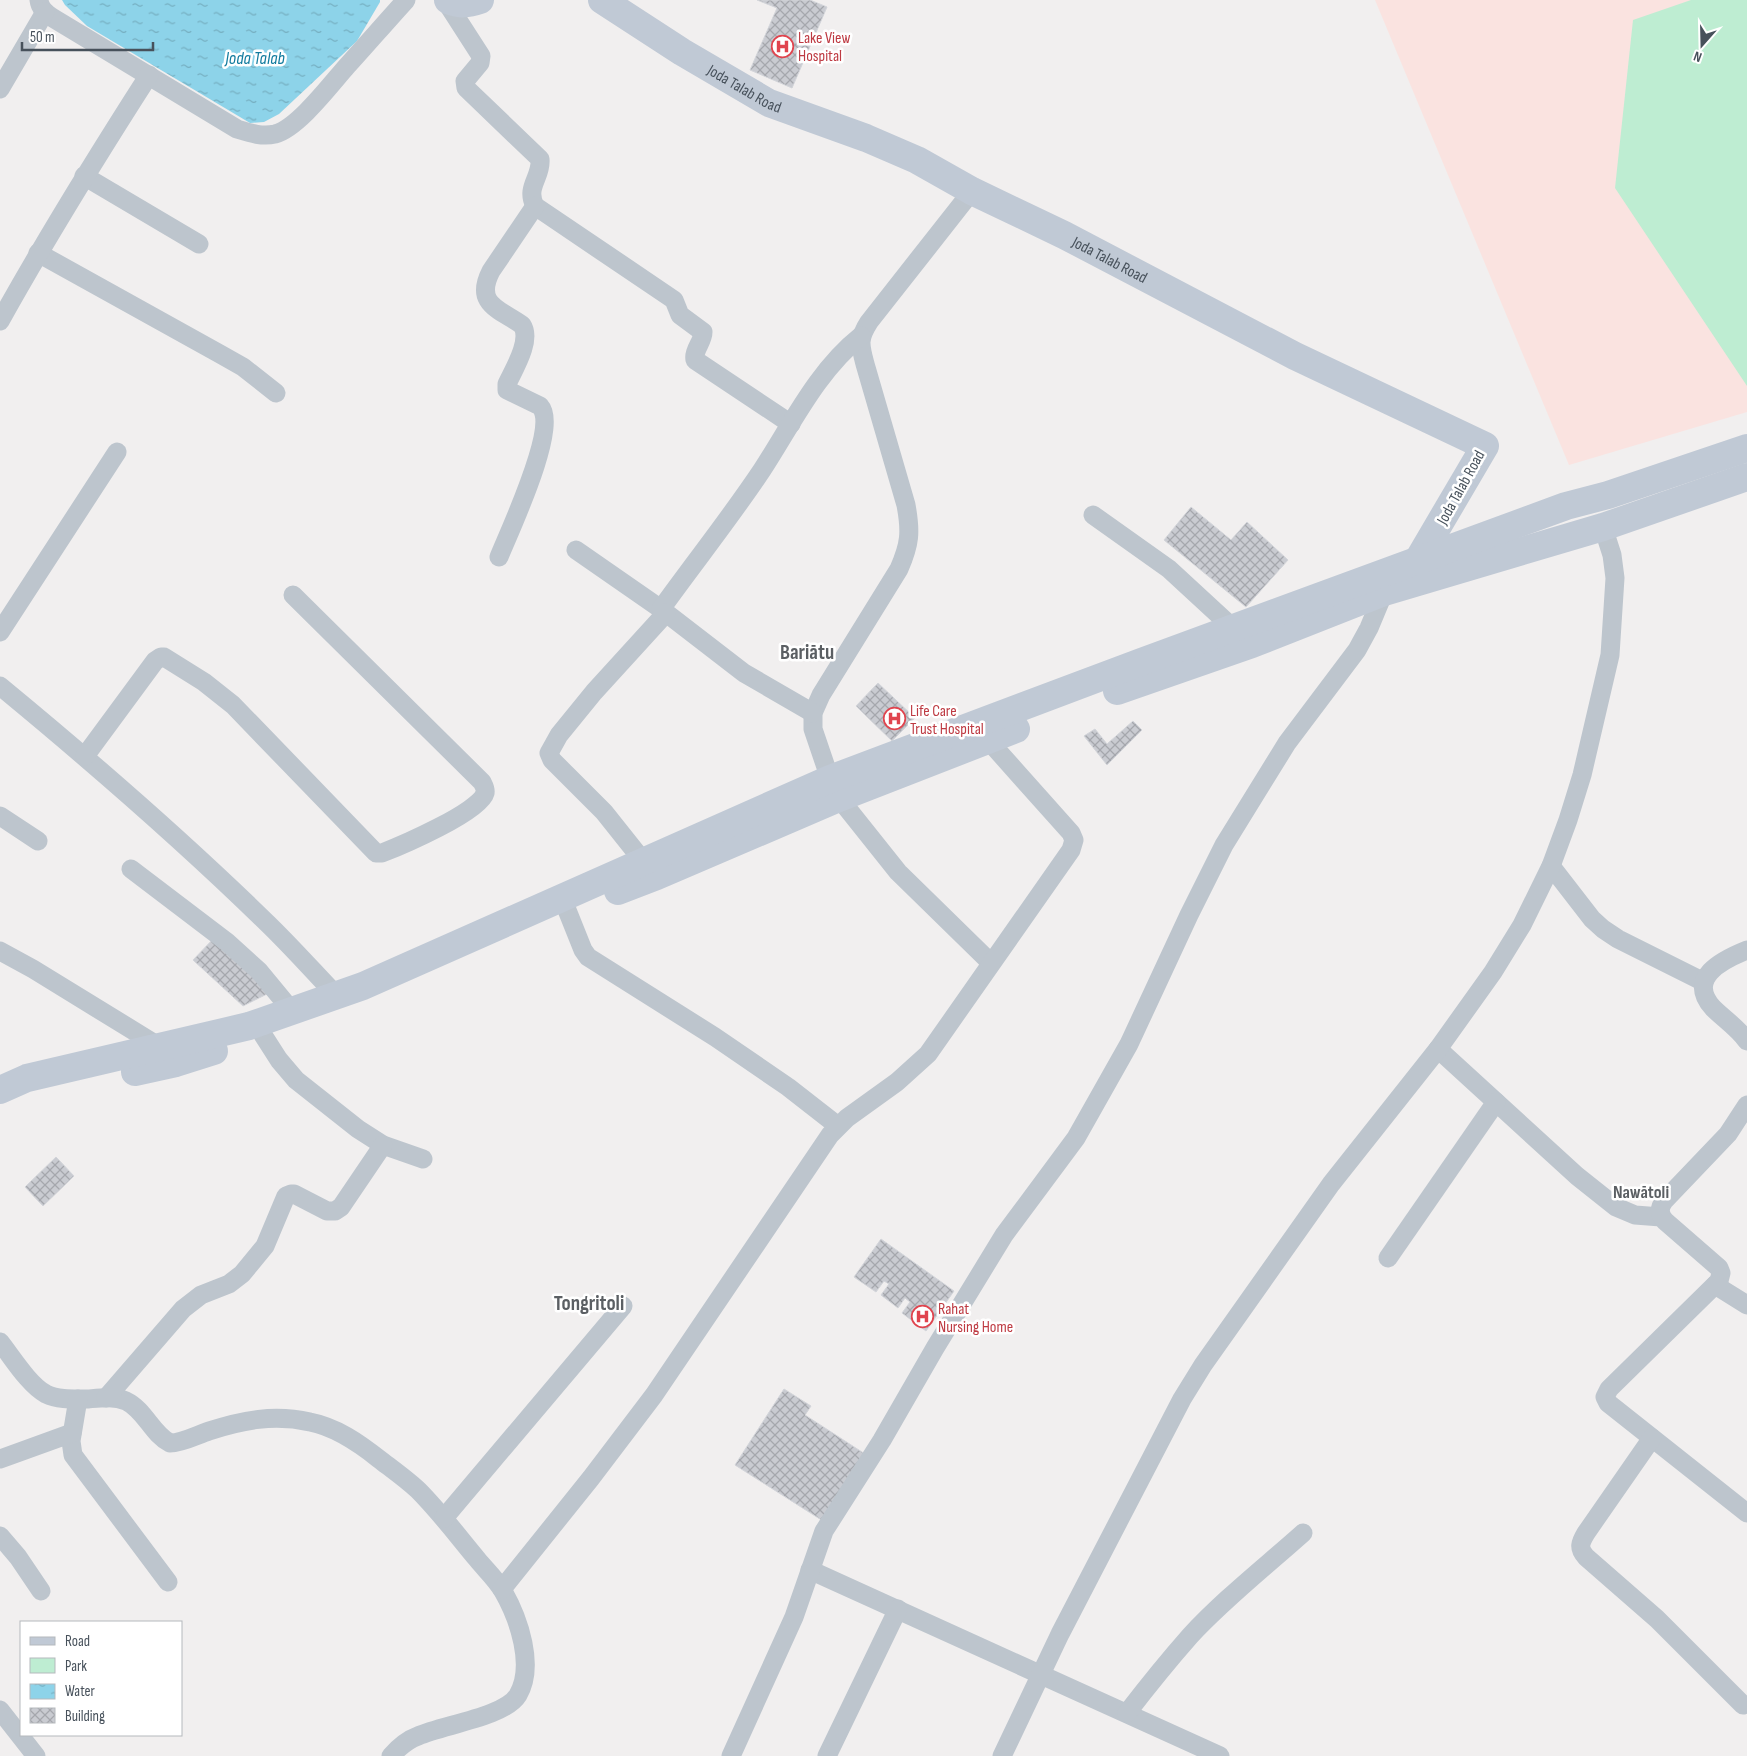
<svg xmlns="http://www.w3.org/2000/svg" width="1747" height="1756" font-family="'Sofia Sans Condensed',sans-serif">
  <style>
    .medical { fill: #fae3e0 }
    .park { fill: #beedd2 }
    .water { fill: url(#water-ripples) }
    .building { fill: url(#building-cross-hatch); stroke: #d3d5da }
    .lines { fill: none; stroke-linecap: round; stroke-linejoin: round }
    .street { stroke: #bdc5cd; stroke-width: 19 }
    .secondary { stroke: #c0c9d5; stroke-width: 28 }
    .labels { text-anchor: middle; stroke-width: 5; stroke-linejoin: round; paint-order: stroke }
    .health-label { font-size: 16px; fill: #be3a42; stroke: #fff; text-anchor: start }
    .street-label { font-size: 16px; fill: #47515b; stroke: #fff }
    .water-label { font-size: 18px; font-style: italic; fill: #117b9e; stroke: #fff }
    .neighbourhood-label { font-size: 18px; font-weight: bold; fill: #5b5f63; stroke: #fff }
    .district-label { font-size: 21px; font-weight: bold; fill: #5b5f63; stroke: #fff }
  </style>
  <defs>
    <pattern id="water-ripples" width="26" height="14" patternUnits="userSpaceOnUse" patternTransform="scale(1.25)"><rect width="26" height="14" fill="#8dd3e9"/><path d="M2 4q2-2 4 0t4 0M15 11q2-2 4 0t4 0" fill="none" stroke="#75aec0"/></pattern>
    <pattern id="building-cross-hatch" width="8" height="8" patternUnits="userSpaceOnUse" patternTransform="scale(1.25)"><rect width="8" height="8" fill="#c9cbd1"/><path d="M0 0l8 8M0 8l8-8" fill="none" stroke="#a5a7ad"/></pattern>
  </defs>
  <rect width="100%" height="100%" fill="#f1efef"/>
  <path class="medical" d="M 1375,0 L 1747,0 L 1747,412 L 1569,465 Z"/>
  <path class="park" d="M 1691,0 L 1747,0 L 1747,386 L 1615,188 L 1633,20 Z"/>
  <path class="water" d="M 62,0 L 380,0 L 380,2 L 357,41 L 279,114 L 264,122 L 250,123 L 87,26 L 65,5 Z"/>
  <g class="building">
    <path d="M 757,0 L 810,0 L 827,7 L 792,88 L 750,70 L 777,8 Z"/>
    <path d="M 1191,507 L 1231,540 L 1247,522 L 1288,560 L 1246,607 L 1164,540 Z"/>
    <path d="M 878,683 L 915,718 L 892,741 L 856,706 Z"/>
    <path d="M 1133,721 L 1142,730 L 1107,765 L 1084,736 L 1095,729 L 1107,744 Z"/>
    <path d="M 216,936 L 273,991 L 243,1006 L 193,960 Z"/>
    <path d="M 56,1157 L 74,1176 L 43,1206 L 25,1187 Z"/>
    <path d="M 881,1239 L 954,1291 L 926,1331 L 902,1313 L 910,1302 L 905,1298 L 898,1308 L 881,1295 L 889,1284 L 884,1281 L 876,1292 L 854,1277 Z"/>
    <path d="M 784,1389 L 811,1406 L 805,1415 L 865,1454 L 823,1521 L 735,1465 Z"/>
  </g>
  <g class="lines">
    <g class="street">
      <path d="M 39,0 C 40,9 46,13 53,18 L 237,129 C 250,133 262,137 275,134 C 298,128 331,84 347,66 C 367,44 386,22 406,0"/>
      <path d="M 445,0 L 481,56 L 480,63 L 465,81 L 466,88 L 540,159 C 542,177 525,187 535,206 L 674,300 L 680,315 L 703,332 C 703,342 693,350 695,360 L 791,424"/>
      <path d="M 0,89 L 45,12"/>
      <path d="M 84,176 L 199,244"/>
      <path d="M 972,191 L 869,322 C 858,339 860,345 865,364 L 906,505 C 911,532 910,544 899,569 L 821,695 L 813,713 L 813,729 L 830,779 L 839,798 L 898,872 L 991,963"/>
      <path d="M 38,253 L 220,354 L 243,367 L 276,393"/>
      <path d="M 0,321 C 47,237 97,156 149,75"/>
      <path d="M 1093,515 L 1169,569 L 1233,628"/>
      <path d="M 576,550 L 661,609 L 744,673 L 813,713"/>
      <path d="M 499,557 C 509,532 559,427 540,406 L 507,390 L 507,384 C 514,369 532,340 522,325 C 499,309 474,304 491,271 L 535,206"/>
      <path d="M 661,609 C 694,563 730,518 762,470 C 792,424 817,371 861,336"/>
      <path d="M 0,632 L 117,452"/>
      <path d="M 0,686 C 91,761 181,839 266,922 C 290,945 313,971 336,995"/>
      <path d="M 85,756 L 155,661 L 161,657 L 164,657 L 204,682 L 233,705 L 376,853 L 382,853 C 400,846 480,812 485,793 C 486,789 484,786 482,782 L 293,595"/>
      <path d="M 0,816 L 38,841"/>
      <path d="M 643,861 L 604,812 L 552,760 L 549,753 L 559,735 L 594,692 L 666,613"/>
      <path d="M 1551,866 L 1592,919 L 1603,929 L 1618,939 L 1704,982"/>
      <path d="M 131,869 L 227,942 L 259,971 L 292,1011"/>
      <path d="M 567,910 L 583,950 L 588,957 L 715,1037 L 788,1087 L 838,1126"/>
      <path d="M 1747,950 C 1722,960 1686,978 1713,1008 C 1724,1019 1738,1028 1747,1041"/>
      <path d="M 0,951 L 33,969 L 160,1047"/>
      <path d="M 263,1035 L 279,1060 L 296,1080 L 358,1129 L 383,1145 L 423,1159"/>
      <path d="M 1438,1049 L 1577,1176 L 1616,1207 L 1635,1215 L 1661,1217"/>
      <path d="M 1747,1105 L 1728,1134 L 1664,1201 C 1659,1208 1659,1214 1665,1221 L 1719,1268 L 1721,1273 L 1719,1281 L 1609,1389 L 1605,1397 L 1608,1403 L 1747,1513"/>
      <path d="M 1388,1258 L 1496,1102"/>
      <path d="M 1715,1285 L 1747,1305"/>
      <path d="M 0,1342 C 12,1357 29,1385 46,1394 C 58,1400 74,1399 88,1399 C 100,1398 114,1396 126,1401 C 145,1410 152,1434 170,1443 C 182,1443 197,1435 209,1431 C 243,1420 274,1414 310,1422 C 336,1427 359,1443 379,1459 C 392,1469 406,1479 418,1490 C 439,1511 457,1535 477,1559 C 485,1569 496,1579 503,1591 C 519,1619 535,1666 518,1695 C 505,1717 442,1725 418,1736 C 407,1740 399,1747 391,1756"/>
      <path d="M 106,1398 L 183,1309 L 201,1295 L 229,1284 L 242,1274 L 265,1246 L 286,1196 L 291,1194 L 294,1194 L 327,1211 L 335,1211 L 341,1207 L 383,1145"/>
      <path d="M 78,1399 L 71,1441 L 73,1455 L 168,1582"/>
      <path d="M 1652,1438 L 1586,1533 C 1580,1543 1578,1548 1586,1557 L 1657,1619 L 1743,1705"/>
      <path d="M 0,1459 L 72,1433"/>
      <path d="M 444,1518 L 623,1306"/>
      <path d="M 0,1536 L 18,1557 L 41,1591"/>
      <path d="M 810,1570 L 1220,1756"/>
      <path d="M 502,1589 L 591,1478 L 654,1395 L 830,1135 L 847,1118 L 897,1082 L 928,1054 L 1071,850 L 1074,840 L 1071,833 L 988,740"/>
      <path d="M 0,1710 L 36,1756"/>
      <path d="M 1127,1713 C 1147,1687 1168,1661 1190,1636 C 1224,1599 1265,1567 1303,1533"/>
      <path d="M 731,1756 L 794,1617 L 824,1531 L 882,1440 L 935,1348 L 1004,1235 L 1076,1138 L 1129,1044 L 1189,915 L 1224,845 L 1287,743 L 1357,650 L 1369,628 L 1384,592"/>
      <path d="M 827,1756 L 898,1609"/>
      <path d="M 1002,1756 L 1060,1634 L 1182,1399 L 1203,1365 L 1331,1184 L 1438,1049 L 1493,972 L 1522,925 L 1551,866 L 1568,820 L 1582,775 L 1610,655 L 1615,578 L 1612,555 L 1603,527"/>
    </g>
    <g class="secondary">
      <path d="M 448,0 C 460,5 468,4 480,0"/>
      <path id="s1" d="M 602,0 L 682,52 L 769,103 L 866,138 L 917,160 L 972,191 L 1064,235 L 1295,356 L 1485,446 L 1418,560 L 1417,568"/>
      <path d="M 1117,691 L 1252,644 L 1384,592 L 1603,527 L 1747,477"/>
      <path d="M 618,891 L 657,876 L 839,798 L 1016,729"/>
      <path d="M 135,1072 L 176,1063 L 214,1051"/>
      <path d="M 0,1090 L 27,1078 L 249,1026 L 363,986 L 830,779 L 1141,662 L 1566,506 L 1608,495 L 1747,448"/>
    </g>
  </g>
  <defs>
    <symbol id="hospital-ring" viewBox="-11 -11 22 22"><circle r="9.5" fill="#fff" stroke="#e0444e" stroke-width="1.5"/><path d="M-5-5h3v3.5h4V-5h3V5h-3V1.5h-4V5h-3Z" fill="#e0444e"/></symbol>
  </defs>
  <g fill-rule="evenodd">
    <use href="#hospital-ring" x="770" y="34" width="25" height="25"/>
    <use href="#hospital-ring" x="882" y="706" width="25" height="25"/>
    <use href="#hospital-ring" x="910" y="1304" width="25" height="25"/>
  </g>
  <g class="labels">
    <g class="health-label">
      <text x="798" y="43">Lake View<tspan x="798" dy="18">Hospital</tspan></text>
      <text x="910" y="716">Life Care<tspan x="910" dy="18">Trust Hospital</tspan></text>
      <text x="938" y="1314">Rahat<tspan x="938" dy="18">Nursing Home</tspan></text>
    </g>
    <g class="street-label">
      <text dy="6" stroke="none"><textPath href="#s1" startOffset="168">Joda Talab Road</textPath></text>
      <text dy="6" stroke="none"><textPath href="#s1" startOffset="572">Joda Talab Road</textPath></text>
      <text transform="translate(1460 487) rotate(-61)" y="6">Joda Talab Road</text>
    </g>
    <g class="water-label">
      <text x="255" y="64">Joda Talab</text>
    </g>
    <g class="neighbourhood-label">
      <text x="1641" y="1198">Nawātoli</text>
    </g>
    <g class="district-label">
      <text x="807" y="659">Bariātu</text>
      <text x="589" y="1310">Tongritoli</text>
    </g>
  </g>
  <rect x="20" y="1621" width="162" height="115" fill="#ffffff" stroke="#b5b9bd"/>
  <rect x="30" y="1637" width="25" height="8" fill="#c0c9d5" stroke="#b5b9bd"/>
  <text x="65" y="1646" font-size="15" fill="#47515b">Road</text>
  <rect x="30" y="1658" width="25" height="15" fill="#beedd2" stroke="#b5b9bd"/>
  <text x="65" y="1671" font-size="15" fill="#47515b">Park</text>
  <rect x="30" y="1684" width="25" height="15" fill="url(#water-ripples)" stroke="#b5b9bd"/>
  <text x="65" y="1696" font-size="15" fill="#47515b">Water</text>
  <rect x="30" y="1708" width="25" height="15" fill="url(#building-cross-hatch)" stroke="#b5b9bd"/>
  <text x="65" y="1721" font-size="15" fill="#47515b">Building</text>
  <g transform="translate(1702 45) rotate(200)" stroke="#ffffff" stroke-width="4" paint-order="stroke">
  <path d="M0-4L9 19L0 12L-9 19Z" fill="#47515b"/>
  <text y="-8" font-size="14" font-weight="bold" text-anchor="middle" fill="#47515b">N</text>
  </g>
  <path d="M22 42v8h131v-8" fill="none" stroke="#47515b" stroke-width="2.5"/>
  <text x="30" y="42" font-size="15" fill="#47515b" stroke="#ffffff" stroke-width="4" paint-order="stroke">50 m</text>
</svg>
